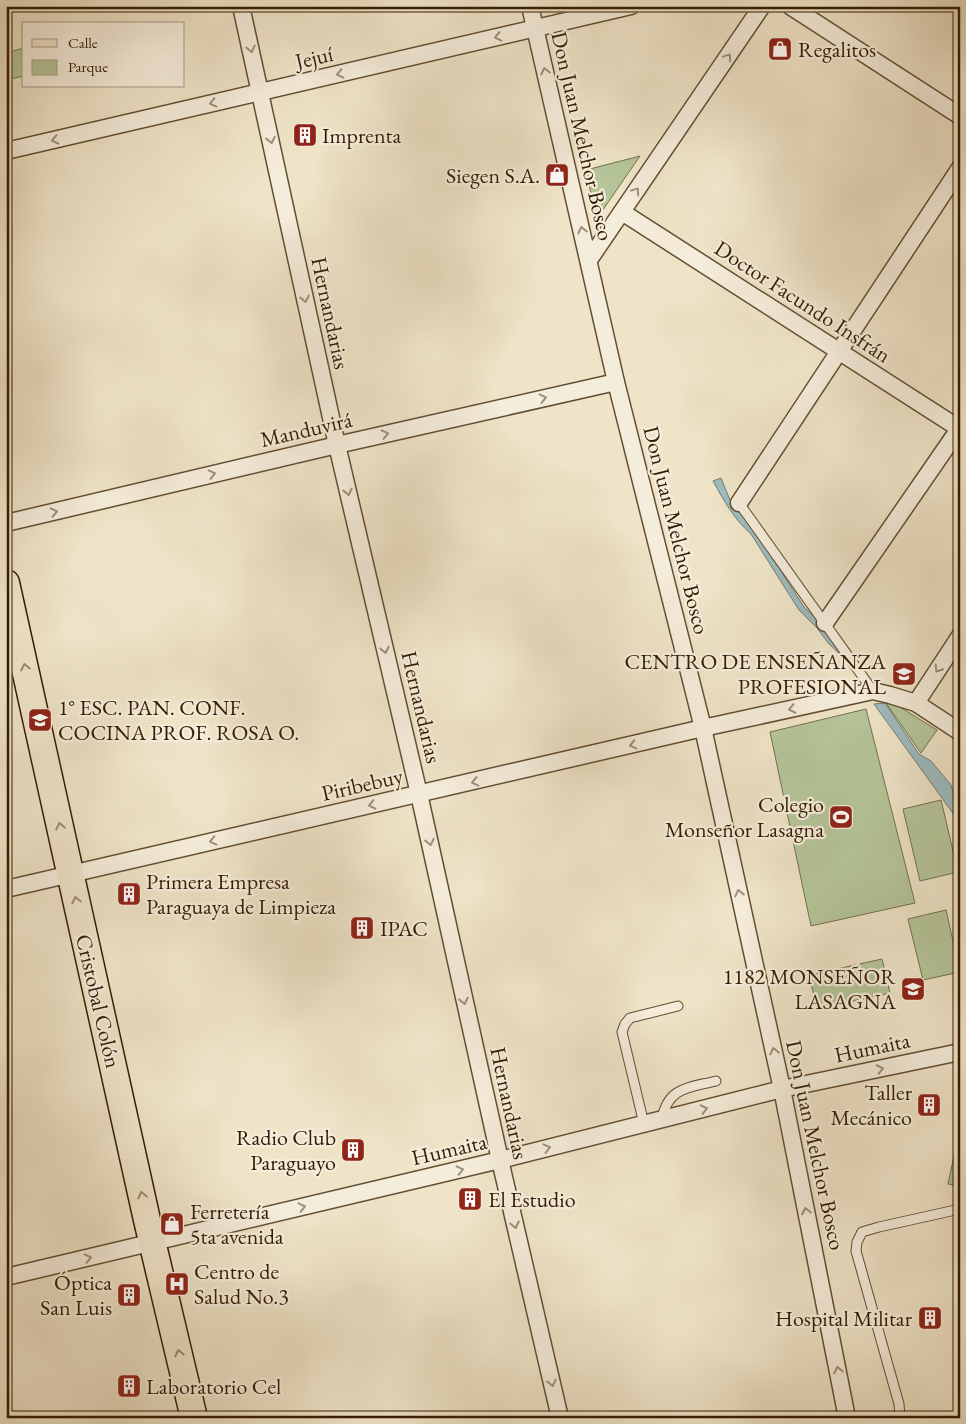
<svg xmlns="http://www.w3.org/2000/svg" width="966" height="1424" font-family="'EB Garamond',serif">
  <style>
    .green { fill: #b5c599; stroke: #74704c }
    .water { fill: #9ebcc0; stroke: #747c73 }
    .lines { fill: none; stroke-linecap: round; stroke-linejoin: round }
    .lane-casing { stroke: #634e32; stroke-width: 11 }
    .street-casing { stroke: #634e32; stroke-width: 19 }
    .primary-casing { stroke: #341c00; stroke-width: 29 }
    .lane { stroke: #f5eddb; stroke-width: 9 }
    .street { stroke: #f5eddb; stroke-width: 16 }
    .primary { stroke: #efe4c8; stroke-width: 26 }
    .oneway { stroke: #9e8f78 }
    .oneway2 { stroke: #9b8a6e }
    .labels { text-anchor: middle; stroke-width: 4.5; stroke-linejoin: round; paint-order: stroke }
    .poi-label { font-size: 22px; fill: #341c00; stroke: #f5eddb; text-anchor: start }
    .street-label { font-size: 22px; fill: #341c00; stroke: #f5eddb }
  </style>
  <rect width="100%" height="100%" fill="#efe4c8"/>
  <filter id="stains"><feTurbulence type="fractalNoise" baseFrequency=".004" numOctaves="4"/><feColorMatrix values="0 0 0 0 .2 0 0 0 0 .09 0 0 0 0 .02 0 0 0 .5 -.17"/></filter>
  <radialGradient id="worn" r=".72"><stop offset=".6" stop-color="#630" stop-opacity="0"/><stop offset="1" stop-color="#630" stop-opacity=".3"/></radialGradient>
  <g class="green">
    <path d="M 24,48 L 24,76 L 6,80 L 6,53 Z"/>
    <path d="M 640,156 L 600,214 L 598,215 L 595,213 L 586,170 Z"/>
    <path d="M 886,703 L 895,704 L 937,730 L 921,753 Z"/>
    <path d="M 866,709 L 915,903 L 811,926 L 770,732 Z"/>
    <path d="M 941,800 L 958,872 L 920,881 L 903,809 Z"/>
    <path d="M 946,910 L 960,972 L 923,980 L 908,919 Z"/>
    <path d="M 882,959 L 890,993 L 817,1009 L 809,975 Z"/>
    <path d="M 958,1137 L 960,1138 L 960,1186 L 948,1184 Z"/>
  </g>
  <g class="water">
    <path d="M 721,478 L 730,500 L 752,526 L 804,607 L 822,624 L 833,639 L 864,668 L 858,671 L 829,644 L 817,628 L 799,610 L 751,534 C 734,519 724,501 713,481 Z"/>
    <path d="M 885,703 L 919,754 L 931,761 L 951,785 L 954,795 L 960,800 L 960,823 L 874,704 Z"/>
  </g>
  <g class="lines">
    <defs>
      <g id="lane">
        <path d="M 739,503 L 873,691"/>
        <path d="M 662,1119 C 668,1087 688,1088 716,1081"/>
        <path d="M 644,1124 L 622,1032 L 625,1024 L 630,1018 L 678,1006"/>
        <path d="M 900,1418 L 899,1404 L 856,1251 L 857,1242 L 862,1232 L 879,1227 L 960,1209"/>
      </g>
      <g id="street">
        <path d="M 241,6 L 337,445 L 419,794 L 500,1160 L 560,1418"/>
        <path d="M 530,6 L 616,382 L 703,728 L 782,1089 L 847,1418"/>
        <path d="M 790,6 L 960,116"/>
        <path d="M 6,151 L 631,6"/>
        <path d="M 622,212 L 960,429"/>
        <path d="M 589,260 L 762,6"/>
        <path d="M 739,503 L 960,168"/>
        <path d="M 6,523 L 337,445 L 616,382"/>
        <path d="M 825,623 L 959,429"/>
        <path d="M 916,703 L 960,636"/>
        <path d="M 6,889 L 703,728 L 873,691 L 890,695 L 916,703 L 960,732"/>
        <path d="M 6,1277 L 500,1160 L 782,1089 L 960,1052"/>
      </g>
      <path id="primary" d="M 6,583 L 147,1220 L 194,1418"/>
    </defs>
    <use href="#lane" class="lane-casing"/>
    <use href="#street" class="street-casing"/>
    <use href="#primary" class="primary-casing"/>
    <use href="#lane" class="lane"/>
    <use href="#street" class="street"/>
    <use href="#primary" class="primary"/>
  </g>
  <defs><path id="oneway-chevron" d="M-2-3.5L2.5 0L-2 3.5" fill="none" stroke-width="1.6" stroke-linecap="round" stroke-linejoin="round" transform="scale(1.25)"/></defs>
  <g class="oneway">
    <use href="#oneway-chevron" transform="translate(498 37) rotate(167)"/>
    <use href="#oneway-chevron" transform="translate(251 49) rotate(77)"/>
    <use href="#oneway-chevron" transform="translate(728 57) rotate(-56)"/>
    <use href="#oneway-chevron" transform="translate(545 71) rotate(-103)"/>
    <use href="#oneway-chevron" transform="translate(340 74) rotate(167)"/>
    <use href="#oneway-chevron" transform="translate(213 103) rotate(167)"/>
    <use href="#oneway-chevron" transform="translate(55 140) rotate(167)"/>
    <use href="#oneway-chevron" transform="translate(271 140) rotate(78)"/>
    <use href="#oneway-chevron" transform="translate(636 191) rotate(-56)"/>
    <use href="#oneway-chevron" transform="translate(582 230) rotate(-103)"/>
    <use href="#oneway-chevron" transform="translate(305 299) rotate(78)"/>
    <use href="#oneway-chevron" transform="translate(543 398) rotate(-13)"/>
    <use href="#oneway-chevron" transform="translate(385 434) rotate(-13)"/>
    <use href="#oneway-chevron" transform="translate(212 474) rotate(-13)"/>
    <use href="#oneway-chevron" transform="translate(348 492) rotate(77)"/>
    <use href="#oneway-chevron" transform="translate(54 512) rotate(-13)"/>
    <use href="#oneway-chevron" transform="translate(385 650) rotate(77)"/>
    <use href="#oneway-chevron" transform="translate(938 669) rotate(123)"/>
    <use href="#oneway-chevron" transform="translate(792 709) rotate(168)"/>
    <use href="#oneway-chevron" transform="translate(633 745) rotate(167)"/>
    <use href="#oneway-chevron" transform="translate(475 782) rotate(167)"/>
    <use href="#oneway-chevron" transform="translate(372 805) rotate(167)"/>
    <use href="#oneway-chevron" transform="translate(213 841) rotate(167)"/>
    <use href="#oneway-chevron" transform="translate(430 842) rotate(78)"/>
    <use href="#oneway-chevron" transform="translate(739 893) rotate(-102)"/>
    <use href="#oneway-chevron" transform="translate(464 1001) rotate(78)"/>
    <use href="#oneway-chevron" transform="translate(774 1051) rotate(-102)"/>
    <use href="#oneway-chevron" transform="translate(880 1069) rotate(-12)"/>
    <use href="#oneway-chevron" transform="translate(704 1109) rotate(-14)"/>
    <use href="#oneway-chevron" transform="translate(547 1148) rotate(-14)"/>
    <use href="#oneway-chevron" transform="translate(460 1170) rotate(-13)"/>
    <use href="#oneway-chevron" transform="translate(302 1207) rotate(-13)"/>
    <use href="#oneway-chevron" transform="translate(806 1211) rotate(-101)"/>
    <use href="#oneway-chevron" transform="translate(515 1225) rotate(77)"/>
    <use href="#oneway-chevron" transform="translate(88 1258) rotate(-13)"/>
    <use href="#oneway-chevron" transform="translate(838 1370) rotate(-101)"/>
    <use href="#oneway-chevron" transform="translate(552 1383) rotate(77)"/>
  </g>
  <g class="oneway2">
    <use href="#oneway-chevron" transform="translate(25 667) rotate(-102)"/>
    <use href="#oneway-chevron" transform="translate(60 826) rotate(-102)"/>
    <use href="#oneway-chevron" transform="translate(76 900) rotate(-103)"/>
    <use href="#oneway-chevron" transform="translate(142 1195) rotate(-103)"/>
    <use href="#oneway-chevron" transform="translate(179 1353) rotate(-103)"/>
  </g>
  <defs>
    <symbol id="shop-square" viewBox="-11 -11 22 22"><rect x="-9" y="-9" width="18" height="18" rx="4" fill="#8f2418" stroke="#f5eddb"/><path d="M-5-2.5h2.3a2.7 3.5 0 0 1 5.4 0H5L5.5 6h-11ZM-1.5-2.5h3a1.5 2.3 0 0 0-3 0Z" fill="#fff"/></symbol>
    <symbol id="building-square" viewBox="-11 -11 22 22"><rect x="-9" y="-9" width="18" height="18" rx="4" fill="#8f2418" stroke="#f5eddb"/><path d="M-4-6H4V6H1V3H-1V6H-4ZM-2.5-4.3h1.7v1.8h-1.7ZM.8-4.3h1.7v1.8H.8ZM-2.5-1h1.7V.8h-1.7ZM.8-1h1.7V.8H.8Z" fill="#fff"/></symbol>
    <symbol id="school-square" viewBox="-11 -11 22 22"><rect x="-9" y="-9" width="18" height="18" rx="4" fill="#8f2418" stroke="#f5eddb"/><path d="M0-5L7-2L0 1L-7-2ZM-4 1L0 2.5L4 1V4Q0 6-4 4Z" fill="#fff"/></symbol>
    <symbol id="stadium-square" viewBox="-11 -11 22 22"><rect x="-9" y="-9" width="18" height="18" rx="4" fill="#8f2418" stroke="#f5eddb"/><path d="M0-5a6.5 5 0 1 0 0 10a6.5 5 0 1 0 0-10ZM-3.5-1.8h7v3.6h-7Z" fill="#fff"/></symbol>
    <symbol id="hospital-square" viewBox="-11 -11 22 22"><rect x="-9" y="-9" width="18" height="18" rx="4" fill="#8f2418" stroke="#f5eddb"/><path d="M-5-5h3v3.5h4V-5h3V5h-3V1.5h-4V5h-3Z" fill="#fff"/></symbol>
  </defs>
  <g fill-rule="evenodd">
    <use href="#shop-square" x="766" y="35" width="28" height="28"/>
    <use href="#building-square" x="291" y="121" width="28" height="28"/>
    <use href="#shop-square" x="543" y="161" width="28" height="28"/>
    <use href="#school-square" x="890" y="660" width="28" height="28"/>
    <use href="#school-square" x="26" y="706" width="28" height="28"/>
    <use href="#stadium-square" x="827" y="803" width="28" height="28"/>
    <use href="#building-square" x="115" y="880" width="28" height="28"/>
    <use href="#building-square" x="348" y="914" width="28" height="28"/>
    <use href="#school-square" x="899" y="975" width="28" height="28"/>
    <use href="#building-square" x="915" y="1091" width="28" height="28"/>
    <use href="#building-square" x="339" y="1136" width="28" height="28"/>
    <use href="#building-square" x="456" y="1185" width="28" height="28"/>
    <use href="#shop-square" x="158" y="1210" width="28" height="28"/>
    <use href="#hospital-square" x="163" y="1270" width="28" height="28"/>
    <use href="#building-square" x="115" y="1281" width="28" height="28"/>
    <use href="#building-square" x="916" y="1304" width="28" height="28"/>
    <use href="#building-square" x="115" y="1372" width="28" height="28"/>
  </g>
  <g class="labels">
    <g class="poi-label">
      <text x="798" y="57">Regalitos</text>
      <text x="322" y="143">Imprenta</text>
      <text x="540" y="183" text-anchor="end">Siegen S.A.</text>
      <text x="886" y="669" text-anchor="end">CENTRO DE ENSEÑANZA<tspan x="886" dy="25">PROFESIONAL</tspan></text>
      <text x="58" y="715">1° ESC. PAN. CONF.<tspan x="58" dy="25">COCINA PROF. ROSA O.</tspan></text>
      <text x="824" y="812" text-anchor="end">Colegio<tspan x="824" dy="25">Monseñor Lasagna</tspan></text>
      <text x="146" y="889">Primera Empresa<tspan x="146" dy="25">Paraguaya de Limpieza</tspan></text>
      <text x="380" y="936">IPAC</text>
      <text x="896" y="984" text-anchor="end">1182 MONSEÑOR<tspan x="896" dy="25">LASAGNA</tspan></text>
      <text x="912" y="1100" text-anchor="end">Taller<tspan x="912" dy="25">Mecánico</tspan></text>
      <text x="336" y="1145" text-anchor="end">Radio Club<tspan x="336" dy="25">Paraguayo</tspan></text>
      <text x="488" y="1207">El Estudio</text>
      <text x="190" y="1219">Ferretería<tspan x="190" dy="25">5ta avenida</tspan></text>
      <text x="194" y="1279">Centro de<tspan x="194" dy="25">Salud No.3</tspan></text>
      <text x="112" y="1290" text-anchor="end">Óptica<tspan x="112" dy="25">San Luis</tspan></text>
      <text x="912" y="1326" text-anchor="end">Hospital Militar</text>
      <text x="146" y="1394">Laboratorio Cel</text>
    </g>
    <g class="street-label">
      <text transform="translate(314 57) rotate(-13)" y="8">Jejuí</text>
      <text transform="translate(583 136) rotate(77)" y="8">Don Juan Melchor Bosco</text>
      <text transform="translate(803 301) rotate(33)" y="8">Doctor Facundo Insfrán</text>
      <text transform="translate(331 313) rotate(78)" y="8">Hernandarias</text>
      <text transform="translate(306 429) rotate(-13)" y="8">Manduvirá</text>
      <text transform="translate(677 530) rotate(76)" y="8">Don Juan Melchor Bosco</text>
      <text transform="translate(422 707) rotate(77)" y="8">Hernandarias</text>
      <text transform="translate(362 784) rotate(-13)" y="8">Piribebuy</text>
      <text transform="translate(99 1001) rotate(77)" y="8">Cristobal Colón</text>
      <text transform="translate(872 1047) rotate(-12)" y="8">Humaita</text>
      <text transform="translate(510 1103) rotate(78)" y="8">Hernandarias</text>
      <text transform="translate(816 1145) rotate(78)" y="8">Don Juan Melchor Bosco</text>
      <text transform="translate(449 1149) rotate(-13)" y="8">Humaita</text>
    </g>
  </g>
  <rect width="966" height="1424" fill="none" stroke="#efe4c8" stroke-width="25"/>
  <rect x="8" y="8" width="951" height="1409" fill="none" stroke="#341c00" stroke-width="2.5"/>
  <rect x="12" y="12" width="941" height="1399" fill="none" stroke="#341c00"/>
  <rect x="22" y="22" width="162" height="65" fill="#f5eddb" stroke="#a89983"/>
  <rect x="32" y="39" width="25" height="8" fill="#efe4c8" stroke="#a89983"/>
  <text x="68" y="48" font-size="15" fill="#341c00">Calle</text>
  <rect x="32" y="60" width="25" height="15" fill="#b5c599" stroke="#a89983"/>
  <text x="68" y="72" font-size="15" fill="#341c00">Parque</text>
  <rect width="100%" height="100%" filter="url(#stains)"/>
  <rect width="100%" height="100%" fill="url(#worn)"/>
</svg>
